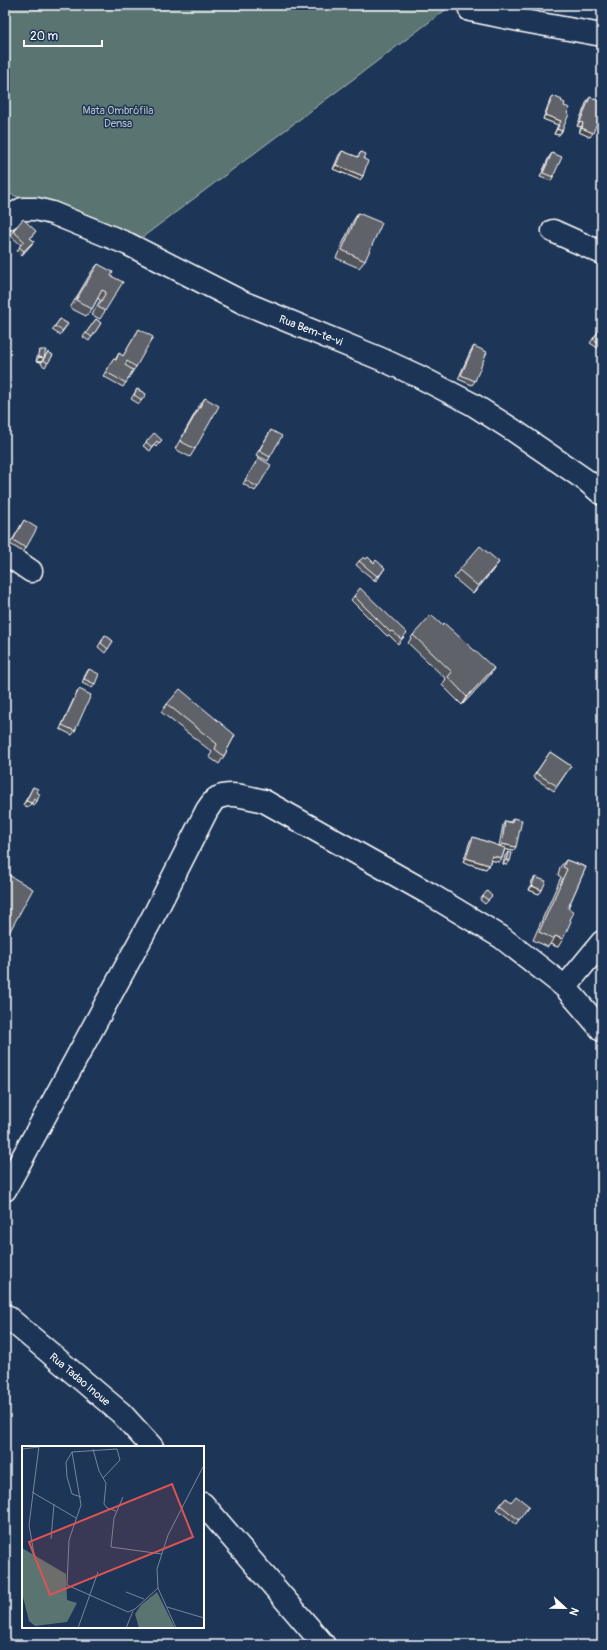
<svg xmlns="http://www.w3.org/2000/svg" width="607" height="1650" font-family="Pangolin,sans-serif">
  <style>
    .green { fill: #5a7471; stroke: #acbab8 }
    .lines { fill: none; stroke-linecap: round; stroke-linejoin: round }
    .street-casing { stroke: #fff; stroke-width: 25 }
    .secondary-casing { stroke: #fff; stroke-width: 25 }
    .street { stroke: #1d3557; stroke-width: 22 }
    .secondary { stroke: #1d3557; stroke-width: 22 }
    .wall { fill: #53545b; stroke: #fff }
    .shaded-wall { fill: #44454a; stroke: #fff }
    .building { fill: #61626a; stroke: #fff }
    .labels { text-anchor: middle; stroke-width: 3; stroke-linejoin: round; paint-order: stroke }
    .park-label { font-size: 11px; fill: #b5c0bf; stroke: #1d3557 }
    .street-label { font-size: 11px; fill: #fff; stroke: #1d3557 }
    .inset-road { fill: none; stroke: #77869a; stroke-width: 1 }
    .view { fill: #de5353; fill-opacity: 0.15; stroke: #de5353; stroke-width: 2 }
    .inset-edge { fill: none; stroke: #fff; stroke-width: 2 }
  </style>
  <rect width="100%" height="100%" fill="#1d3557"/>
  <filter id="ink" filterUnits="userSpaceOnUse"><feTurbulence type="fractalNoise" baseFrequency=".025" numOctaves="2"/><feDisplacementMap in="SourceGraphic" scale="8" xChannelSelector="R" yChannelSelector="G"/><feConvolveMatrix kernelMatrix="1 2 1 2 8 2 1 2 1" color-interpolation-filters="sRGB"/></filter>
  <g filter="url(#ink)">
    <path class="green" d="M 5,5 L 452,5 L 136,242 L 5,192 Z"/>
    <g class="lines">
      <defs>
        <g id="street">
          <path d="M 470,10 L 524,21 L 602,35"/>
          <path d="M 5,220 L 22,209 L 36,209 L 52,213 L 128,244 L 242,302 L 381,359 L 418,376 L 472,404 L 513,430 L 587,481 L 602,494"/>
          <path d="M 553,231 L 602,253"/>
          <path d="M 5,553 L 31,571"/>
          <path d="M 565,987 L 602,942"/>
          <path d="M 5,1190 L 156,911 L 207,810 C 210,806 213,800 217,798 C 231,791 250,798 264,801 L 428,893 L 501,937 L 565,987 L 602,1030"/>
        </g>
        <g id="secondary">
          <path d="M 5,1315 L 121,1413 L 152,1447"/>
          <path d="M 203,1504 L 324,1645"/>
        </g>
      </defs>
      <use href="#street" class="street-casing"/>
      <use href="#secondary" class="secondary-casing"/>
      <use href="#street" class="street"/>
      <use href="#secondary" class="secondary"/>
    </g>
    <g class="wall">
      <path d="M 553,96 L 561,101 L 567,113 L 562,131 L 559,135 L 554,134 L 558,125 L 543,119 L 550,100 Z"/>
      <path d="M 590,97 L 590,137 L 579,132 L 581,127 L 577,126 L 587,101 Z"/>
      <path d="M 342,151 L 357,157 L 361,152 L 364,159 L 363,176 L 360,180 L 333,169 L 339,155 Z"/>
      <path d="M 552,153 L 553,177 L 551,181 L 540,177 L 549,157 Z"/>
      <path d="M 358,213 L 365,261 L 359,268 L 336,258 L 353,221 Z"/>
      <path d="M 13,231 L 36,231 L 30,238 L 34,241 L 22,255 L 17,251 L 21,245 L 10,235 Z"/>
      <path d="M 98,264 L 111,276 L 105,311 L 100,319 L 92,315 L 100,300 L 98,298 L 92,309 L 86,316 L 70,308 L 92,271 Z"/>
      <path d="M 60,319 L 68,324 L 60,335 L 52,330 Z"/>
      <path d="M 96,319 L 101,323 L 89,341 L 83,337 Z"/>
      <path d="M 602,326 L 602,351 L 590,343 Z"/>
      <path d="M 139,329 L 136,367 L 133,371 L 123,387 L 103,376 L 113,359 L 115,360 L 119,353 L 123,356 Z"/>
      <path d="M 474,346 L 475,381 L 472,385 L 458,379 L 471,350 Z"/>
      <path d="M 40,350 L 41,362 L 36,361 L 38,354 Z"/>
      <path d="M 48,352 L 53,355 L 45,367 L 41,364 Z"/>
      <path d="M 137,389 L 146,394 L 139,404 L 131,399 Z"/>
      <path d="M 205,398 L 195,449 L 190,457 L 175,449 L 199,406 Z"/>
      <path d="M 271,430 L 270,457 L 268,461 L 256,455 Z"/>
      <path d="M 162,440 L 156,447 L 154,445 L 150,451 L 143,446 L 146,442 Z"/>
      <path d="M 256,462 L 258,487 L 255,491 L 243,484 Z"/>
      <path d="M 24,520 L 26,548 L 23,552 L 10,544 Z"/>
      <path d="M 366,559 L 385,568 L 377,580 L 374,580 L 356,565 L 359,561 Z"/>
      <path d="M 459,570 L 493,570 L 473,594 L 454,578 Z"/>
      <path d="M 354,596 L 404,637 L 398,644 L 389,635 L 387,636 L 351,600 Z"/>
      <path d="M 105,635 L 113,641 L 105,653 L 98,647 Z"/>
      <path d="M 413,635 L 494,668 L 489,676 L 462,705 L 442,685 L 446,679 L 408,643 Z"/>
      <path d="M 89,669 L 95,684 L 92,688 L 82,683 L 86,673 Z"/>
      <path d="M 79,689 L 75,731 L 72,735 L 60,729 L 76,694 Z"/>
      <path d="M 167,704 L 235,735 L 224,756 L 219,764 L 209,757 L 212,752 L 161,712 Z"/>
      <path d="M 550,752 L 571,766 L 554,791 L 533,777 Z"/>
      <path d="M 33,787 L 36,792 L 37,801 L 34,805 L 31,803 L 29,807 L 23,805 L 31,791 Z"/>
      <path d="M 513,818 L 513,851 L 505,849 L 502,858 L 499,862 L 491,860 L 489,865 L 486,869 L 463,862 L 470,841 L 473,837 L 499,846 L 503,825 L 505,821 L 510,822 Z"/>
      <path d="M 508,852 L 507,865 L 503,864 L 505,856 Z"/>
      <path d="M 566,860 L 586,867 L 568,908 L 558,947 L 550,944 L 548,947 L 533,940 L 561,877 L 558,875 L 560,867 Z"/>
      <path d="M 535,877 L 542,890 L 539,894 L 529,890 L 532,881 Z"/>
      <path d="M 483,896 L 489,900 L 485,904 L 480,900 Z"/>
      <path d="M 506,1498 L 511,1502 L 529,1506 L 516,1524 L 497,1509 Z"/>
    </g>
    <g class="shaded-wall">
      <path d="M 545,115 L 561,121 L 558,125 L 543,119 Z"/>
      <path d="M 580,122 L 583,123 L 581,127 L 577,126 Z"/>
      <path d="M 582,128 L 593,133 L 590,137 L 579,132 Z"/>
      <path d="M 557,129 L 562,131 L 559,135 L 554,134 Z"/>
      <path d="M 336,165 L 363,176 L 360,180 L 333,169 Z"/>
      <path d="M 34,241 L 31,245 L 22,255 L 24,251 Z"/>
      <path d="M 39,357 L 44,358 L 41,362 L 36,361 Z"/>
      <path d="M 499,562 L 493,570 L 473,594 L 478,586 Z"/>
      <path d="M 380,575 L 377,580 L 374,580 L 377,576 Z"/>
      <path d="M 494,668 L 489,676 L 462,705 L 467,697 Z"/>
      <path d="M 34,799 L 37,801 L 34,805 L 31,803 L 29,807 L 23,805 L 26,801 Z"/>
      <path d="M 502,844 L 516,847 L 513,851 L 499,848 Z"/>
      <path d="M 492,856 L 502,858 L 499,862 L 490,860 Z"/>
      <path d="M 466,858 L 489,865 L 486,869 L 463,862 Z"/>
      <path d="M 506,860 L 510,861 L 507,865 L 503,864 Z"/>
      <path d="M 532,886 L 542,890 L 539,894 L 529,890 Z"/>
      <path d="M 555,936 L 563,939 L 558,947 L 550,944 Z"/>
    </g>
    <g class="building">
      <path d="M 553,96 L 562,100 L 561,101 L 565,103 L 564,106 L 570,108 L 567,113 L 569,114 L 562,131 L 557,129 L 561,121 L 545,115 Z"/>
      <path d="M 590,97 L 602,102 L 602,110 L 593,133 L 582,128 L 583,123 L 580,122 Z"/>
      <path d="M 342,151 L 358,157 L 361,152 L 366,154 L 364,159 L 368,161 L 363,176 L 336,165 Z"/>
      <path d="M 552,153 L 562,157 L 553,177 L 543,173 Z"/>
      <path d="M 358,213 L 382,223 L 365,261 L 342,250 Z"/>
      <path d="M 23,219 L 36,231 L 30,238 L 34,241 L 24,251 L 19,247 L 24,241 L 13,231 Z"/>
      <path d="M 98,264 L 113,272 L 111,276 L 123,282 L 105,311 L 98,307 L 106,292 L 102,290 L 92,309 L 76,300 Z"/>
      <path d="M 60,319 L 68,324 L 62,331 L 55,326 Z"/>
      <path d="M 96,319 L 101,323 L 92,337 L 86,333 Z"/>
      <path d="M 602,326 L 602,345 L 593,339 Z"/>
      <path d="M 139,329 L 153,337 L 136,367 L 127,361 L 125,365 L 133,370 L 126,383 L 106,372 L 113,359 L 116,360 L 119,353 L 123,356 Z"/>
      <path d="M 474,346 L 487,352 L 475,381 L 461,375 Z"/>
      <path d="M 40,350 L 46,350 L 44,358 L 39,357 Z"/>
      <path d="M 48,352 L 53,355 L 48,363 L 43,360 Z"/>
      <path d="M 137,389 L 146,394 L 142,400 L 134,395 Z"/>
      <path d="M 205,398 L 219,406 L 195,449 L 180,441 Z"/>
      <path d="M 271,430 L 282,436 L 270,457 L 259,451 Z"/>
      <path d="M 154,433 L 162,440 L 159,443 L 157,441 L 152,447 L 146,442 Z"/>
      <path d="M 259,458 L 271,465 L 258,487 L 245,480 Z"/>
      <path d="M 24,520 L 37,528 L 26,548 L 13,540 Z"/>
      <path d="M 480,546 L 499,562 L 478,586 L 459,570 Z"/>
      <path d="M 364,557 L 366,559 L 368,557 L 374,563 L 376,560 L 385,568 L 380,575 L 377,576 L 359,561 Z"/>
      <path d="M 360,588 L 407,633 L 401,639 L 392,631 L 390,632 L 354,596 Z"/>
      <path d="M 431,615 L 442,625 L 444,623 L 494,668 L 467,697 L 448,677 L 452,672 L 413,635 Z"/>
      <path d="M 105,635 L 113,641 L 108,649 L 101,643 Z"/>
      <path d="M 89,669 L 99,674 L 95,684 L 84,679 Z"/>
      <path d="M 79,689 L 91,695 L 75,731 L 62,725 Z"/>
      <path d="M 180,689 L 235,735 L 224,756 L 215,749 L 217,744 L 167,704 Z"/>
      <path d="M 550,752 L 571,766 L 557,786 L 536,773 Z"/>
      <path d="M 33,787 L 38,789 L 36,792 L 40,794 L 37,801 L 34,799 L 32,803 L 26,801 Z"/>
      <path d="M 513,818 L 522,820 L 516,847 L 502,844 L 505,821 L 512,823 Z"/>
      <path d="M 473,837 L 505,848 L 502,858 L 492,856 L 489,865 L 466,858 Z"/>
      <path d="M 508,852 L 512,853 L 510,861 L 506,860 Z"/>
      <path d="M 566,860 L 586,867 L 568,908 L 574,912 L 570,920 L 571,921 L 563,939 L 555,936 L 554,939 L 539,932 L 567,869 L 563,867 Z"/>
      <path d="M 5,873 L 33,889 L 5,940 Z"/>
      <path d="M 535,877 L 546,881 L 542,890 L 532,886 Z"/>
      <path d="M 487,891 L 492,896 L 488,900 L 483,896 Z"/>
      <path d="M 516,1496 L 529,1506 L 519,1520 L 500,1505 L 506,1498 L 511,1502 Z"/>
    </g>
  </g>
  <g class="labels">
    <g class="park-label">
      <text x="118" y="114">Mata Ombrófila<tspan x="118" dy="13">Densa</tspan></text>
    </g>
    <g class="street-label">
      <text transform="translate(311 330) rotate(21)" y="4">Rua Bem-te-vi</text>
      <text transform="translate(80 1379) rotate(40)" y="4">Rua Tadao Inoue</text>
    </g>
  </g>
  <g transform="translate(22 1446)">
    <rect width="182" height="182" fill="#1d3557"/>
    <path d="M 0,102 L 44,128 L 45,154 L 55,157 L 45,176 L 13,180 L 7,175 L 0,147 ZM 135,146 L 153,182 L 117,182 L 113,168 L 119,159 Z" fill="#5a7471"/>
    <path class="inset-road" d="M 0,3 L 17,1M 71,3 L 77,25 L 84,37 L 82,58 L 85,62 L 94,65M 50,6 L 59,59 L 47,94 L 45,139 L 106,166 L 113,163 L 136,142M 50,6 L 95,3 L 98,14 L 81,32M 50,6 L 44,16 L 45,31 L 50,48 L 59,51M 10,46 L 54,72M 101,51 L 92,72 L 89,101 L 140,108M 29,93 L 32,58M 12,108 L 7,79 L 17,0M 104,146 L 122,153M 145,161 L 182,172M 56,182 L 76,126M 104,182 L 111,165M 154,182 L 136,142 L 135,123 L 146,89 L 182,19"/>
    <path class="view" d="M 150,38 L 171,91 L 28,149 L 7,96 Z"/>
    <rect width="182" height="182" class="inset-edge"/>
  </g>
  <rect width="607" height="1650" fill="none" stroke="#1d3557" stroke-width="20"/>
  <rect x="10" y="10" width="587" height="1630" fill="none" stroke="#fff" stroke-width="1.5" filter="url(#ink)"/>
  <g transform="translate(565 1608) rotate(112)" stroke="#1d3557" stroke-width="3" paint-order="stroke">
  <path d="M0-3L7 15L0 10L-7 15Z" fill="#ffffff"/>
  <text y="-6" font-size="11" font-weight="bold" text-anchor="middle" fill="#ffffff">N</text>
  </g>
  <path d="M24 40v6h78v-6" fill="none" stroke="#ffffff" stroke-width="2"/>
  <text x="30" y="40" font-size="12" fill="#ffffff" stroke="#1d3557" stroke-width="3" paint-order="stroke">20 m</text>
</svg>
